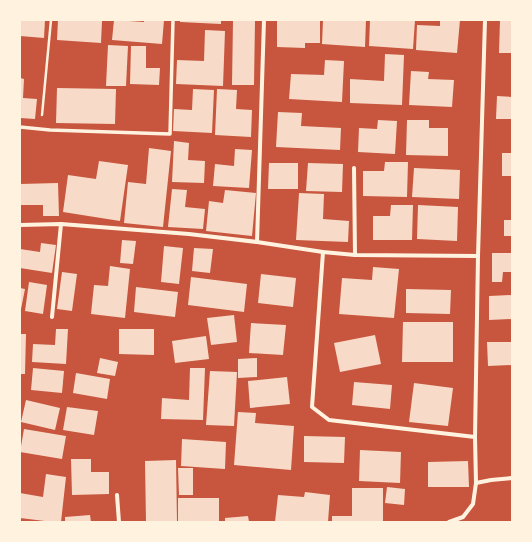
<svg xmlns="http://www.w3.org/2000/svg" width="532" height="542" font-family="Mulish,sans-serif">
  <style>
    .building { fill: #f7dbc8 }
    .lines { fill: none; stroke-linecap: round; stroke-linejoin: round }
    .path { stroke: #fff3e0; stroke-width: 2.5 }
    .pedestrian { stroke: #fff3e0; stroke-width: 3.5 }
    .minor { stroke: #fff3e0; stroke-width: 4 }
  </style>
  <rect width="100%" height="100%" fill="#c8553d"/>
  <g class="building">
    <path d="M 20,20 L 45,20 L 44,38 L 20,36 Z"/>
    <path d="M 58,20 L 102,21 L 101,43 L 57,40 Z"/>
    <path d="M 114,20 L 144,22 L 144,20 L 164,20 L 162,44 L 112,40 Z"/>
    <path d="M 180,20 L 221,20 L 221,24 L 180,22 Z"/>
    <path d="M 233,20 L 255,20 L 254,85 L 232,85 Z"/>
    <path d="M 277,20 L 320,20 L 320,43 L 305,43 L 305,48 L 277,47 Z"/>
    <path d="M 323,20 L 366,20 L 365,47 L 322,44 Z"/>
    <path d="M 370,20 L 415,20 L 413,49 L 369,46 Z"/>
    <path d="M 440,20 L 460,20 L 457,53 L 416,50 L 417,25 L 440,26 Z"/>
    <path d="M 500,20 L 512,20 L 512,53 L 499,53 Z"/>
    <path d="M 205,30 L 225,31 L 223,86 L 176,84 L 177,60 L 204,61 Z"/>
    <path d="M 108,45 L 128,46 L 126,86 L 106,86 Z"/>
    <path d="M 131,46 L 146,46 L 146,68 L 160,68 L 159,85 L 130,84 Z"/>
    <path d="M 385,54 L 404,55 L 402,105 L 350,103 L 350,79 L 384,81 Z"/>
    <path d="M 325,60 L 344,61 L 342,102 L 289,99 L 291,74 L 324,75 Z"/>
    <path d="M 411,71 L 429,72 L 428,79 L 454,80 L 452,107 L 409,105 Z"/>
    <path d="M 20,78 L 24,79 L 23,98 L 37,99 L 35,119 L 20,118 Z"/>
    <path d="M 57,88 L 116,89 L 115,124 L 56,123 Z"/>
    <path d="M 193,89 L 214,90 L 212,133 L 173,131 L 174,109 L 192,110 Z"/>
    <path d="M 217,89 L 237,90 L 236,109 L 252,110 L 251,137 L 215,135 Z"/>
    <path d="M 497,96 L 512,97 L 512,119 L 496,119 Z"/>
    <path d="M 278,112 L 302,113 L 301,126 L 341,128 L 340,150 L 276,147 Z"/>
    <path d="M 378,120 L 397,121 L 395,154 L 358,152 L 359,128 L 377,129 Z"/>
    <path d="M 407,120 L 429,120 L 429,128 L 448,128 L 448,156 L 406,155 Z"/>
    <path d="M 174,141 L 189,143 L 188,160 L 205,161 L 204,183 L 172,182 Z"/>
    <path d="M 149,148 L 171,151 L 163,227 L 124,223 L 128,182 L 146,184 Z"/>
    <path d="M 235,149 L 252,150 L 249,188 L 213,186 L 215,164 L 234,166 Z"/>
    <rect x="502" y="153" width="10" height="23"/>
    <path d="M 99,161 L 128,165 L 120,221 L 63,212 L 68,175 L 96,179 Z"/>
    <path d="M 385,162 L 408,162 L 407,197 L 363,196 L 363,171 L 384,171 Z"/>
    <path d="M 269,163 L 298,163 L 298,189 L 268,189 Z"/>
    <path d="M 308,163 L 343,164 L 342,192 L 306,191 Z"/>
    <path d="M 414,168 L 460,170 L 459,199 L 412,197 Z"/>
    <path d="M 58,183 L 59,216 L 43,216 L 43,205 L 20,205 L 20,184 Z"/>
    <path d="M 172,189 L 187,190 L 185,207 L 205,209 L 203,229 L 168,227 Z"/>
    <path d="M 225,190 L 256,193 L 252,236 L 206,231 L 209,201 L 223,203 Z"/>
    <path d="M 299,193 L 324,194 L 323,219 L 349,221 L 348,242 L 296,240 Z"/>
    <path d="M 391,205 L 413,205 L 412,240 L 373,240 L 373,216 L 390,216 Z"/>
    <path d="M 418,205 L 458,207 L 457,241 L 417,239 Z"/>
    <rect x="504" y="220" width="8" height="16"/>
    <path d="M 122,240 L 136,241 L 133,264 L 120,263 Z"/>
    <path d="M 41,243 L 56,245 L 52,273 L 20,268 L 20,249 L 40,252 Z"/>
    <path d="M 164,246 L 183,248 L 179,284 L 161,282 Z"/>
    <path d="M 194,248 L 213,249 L 210,273 L 192,271 Z"/>
    <path d="M 492,253 L 512,253 L 512,272 L 503,272 L 502,282 L 492,282 Z"/>
    <path d="M 110,266 L 130,269 L 125,318 L 91,314 L 94,285 L 108,286 Z"/>
    <path d="M 373,267 L 399,269 L 394,318 L 339,314 L 342,278 L 372,280 Z"/>
    <path d="M 62,272 L 77,274 L 72,311 L 57,309 Z"/>
    <path d="M 261,274 L 296,278 L 293,307 L 258,303 Z"/>
    <path d="M 191,277 L 247,284 L 244,312 L 188,305 Z"/>
    <path d="M 29,282 L 47,285 L 43,314 L 25,311 Z"/>
    <path d="M 136,287 L 178,292 L 175,317 L 134,312 Z"/>
    <path d="M 20,288 L 25,289 L 21,309 L 20,309 Z"/>
    <path d="M 406,289 L 451,290 L 450,314 L 406,313 Z"/>
    <path d="M 512,295 L 512,319 L 489,320 L 489,296 Z"/>
    <path d="M 234,315 L 237,342 L 211,345 L 207,318 Z"/>
    <path d="M 403,322 L 453,322 L 453,362 L 402,362 Z"/>
    <path d="M 251,323 L 286,325 L 283,355 L 249,353 Z"/>
    <path d="M 56,329 L 68,329 L 66,364 L 32,362 L 33,344 L 55,345 Z"/>
    <path d="M 119,329 L 154,329 L 154,355 L 119,354 Z"/>
    <path d="M 20,334 L 26,334 L 25,374 L 20,374 Z"/>
    <path d="M 375,335 L 381,364 L 340,372 L 334,343 Z"/>
    <path d="M 206,336 L 209,359 L 175,363 L 172,341 Z"/>
    <path d="M 487,342 L 512,342 L 512,365 L 488,366 Z"/>
    <path d="M 100,358 L 118,362 L 115,376 L 97,373 Z"/>
    <path d="M 257,358 L 257,377 L 238,378 L 238,359 Z"/>
    <path d="M 33,368 L 64,371 L 62,393 L 31,390 Z"/>
    <path d="M 190,368 L 205,368 L 203,420 L 161,419 L 162,398 L 189,400 Z"/>
    <path d="M 210,371 L 237,372 L 234,426 L 206,425 Z"/>
    <path d="M 76,373 L 110,379 L 107,399 L 73,393 Z"/>
    <path d="M 287,377 L 290,404 L 250,408 L 248,381 Z"/>
    <path d="M 354,382 L 392,385 L 390,409 L 352,405 Z"/>
    <path d="M 414,383 L 453,388 L 448,426 L 409,422 Z"/>
    <path d="M 26,400 L 60,408 L 55,430 L 21,422 Z"/>
    <path d="M 67,407 L 98,411 L 94,435 L 63,430 Z"/>
    <path d="M 238,412 L 256,413 L 255,423 L 294,426 L 291,470 L 234,465 Z"/>
    <path d="M 24,429 L 66,436 L 62,459 L 20,452 Z"/>
    <path d="M 304,436 L 345,437 L 344,463 L 304,462 Z"/>
    <path d="M 182,439 L 226,442 L 225,469 L 181,466 Z"/>
    <path d="M 360,450 L 401,452 L 400,483 L 359,481 Z"/>
    <path d="M 71,459 L 91,459 L 91,472 L 109,472 L 109,494 L 72,495 Z"/>
    <path d="M 176,460 L 177,522 L 146,522 L 145,461 Z"/>
    <path d="M 468,461 L 469,487 L 428,487 L 428,462 Z"/>
    <path d="M 178,468 L 193,468 L 193,495 L 179,495 Z"/>
    <path d="M 46,474 L 66,477 L 61,522 L 53,522 L 20,518 L 20,493 L 43,497 Z"/>
    <path d="M 387,487 L 405,489 L 404,505 L 385,503 Z"/>
    <path d="M 352,488 L 383,488 L 383,522 L 332,522 L 332,516 L 352,516 Z"/>
    <path d="M 305,492 L 330,495 L 328,522 L 275,522 L 278,495 L 304,497 Z"/>
    <rect x="178" y="498" width="41" height="24"/>
    <path d="M 90,515 L 91,522 L 65,522 L 65,517 Z"/>
    <path d="M 248,516 L 249,522 L 225,522 L 225,518 Z"/>
  </g>
  <g class="lines">
    <path class="path" d="M 42,115 L 51,20"/>
    <path class="pedestrian" d="M 20,127 L 50,130 L 170,134 L 173,20"/>
    <g class="minor">
      <path d="M 354,168 L 355,255"/>
      <path d="M 20,225 L 61,224 L 189,234 L 257,242 L 323,252 L 355,255 L 478,256"/>
      <path d="M 257,242 L 264,20"/>
      <path d="M 323,252 L 312,407 L 329,420 L 475,437"/>
      <path d="M 52,317 L 61,224"/>
      <path d="M 476,483 L 491,480 L 512,478"/>
      <path d="M 117,495 L 119,522"/>
      <path d="M 449,522 L 463,517 L 473,504 L 476,483 L 475,437 L 478,256 L 485,20"/>
    </g>
  </g>
  <rect width="532" height="542" fill="none" stroke="#fff3e0" stroke-width="42"/>
</svg>
